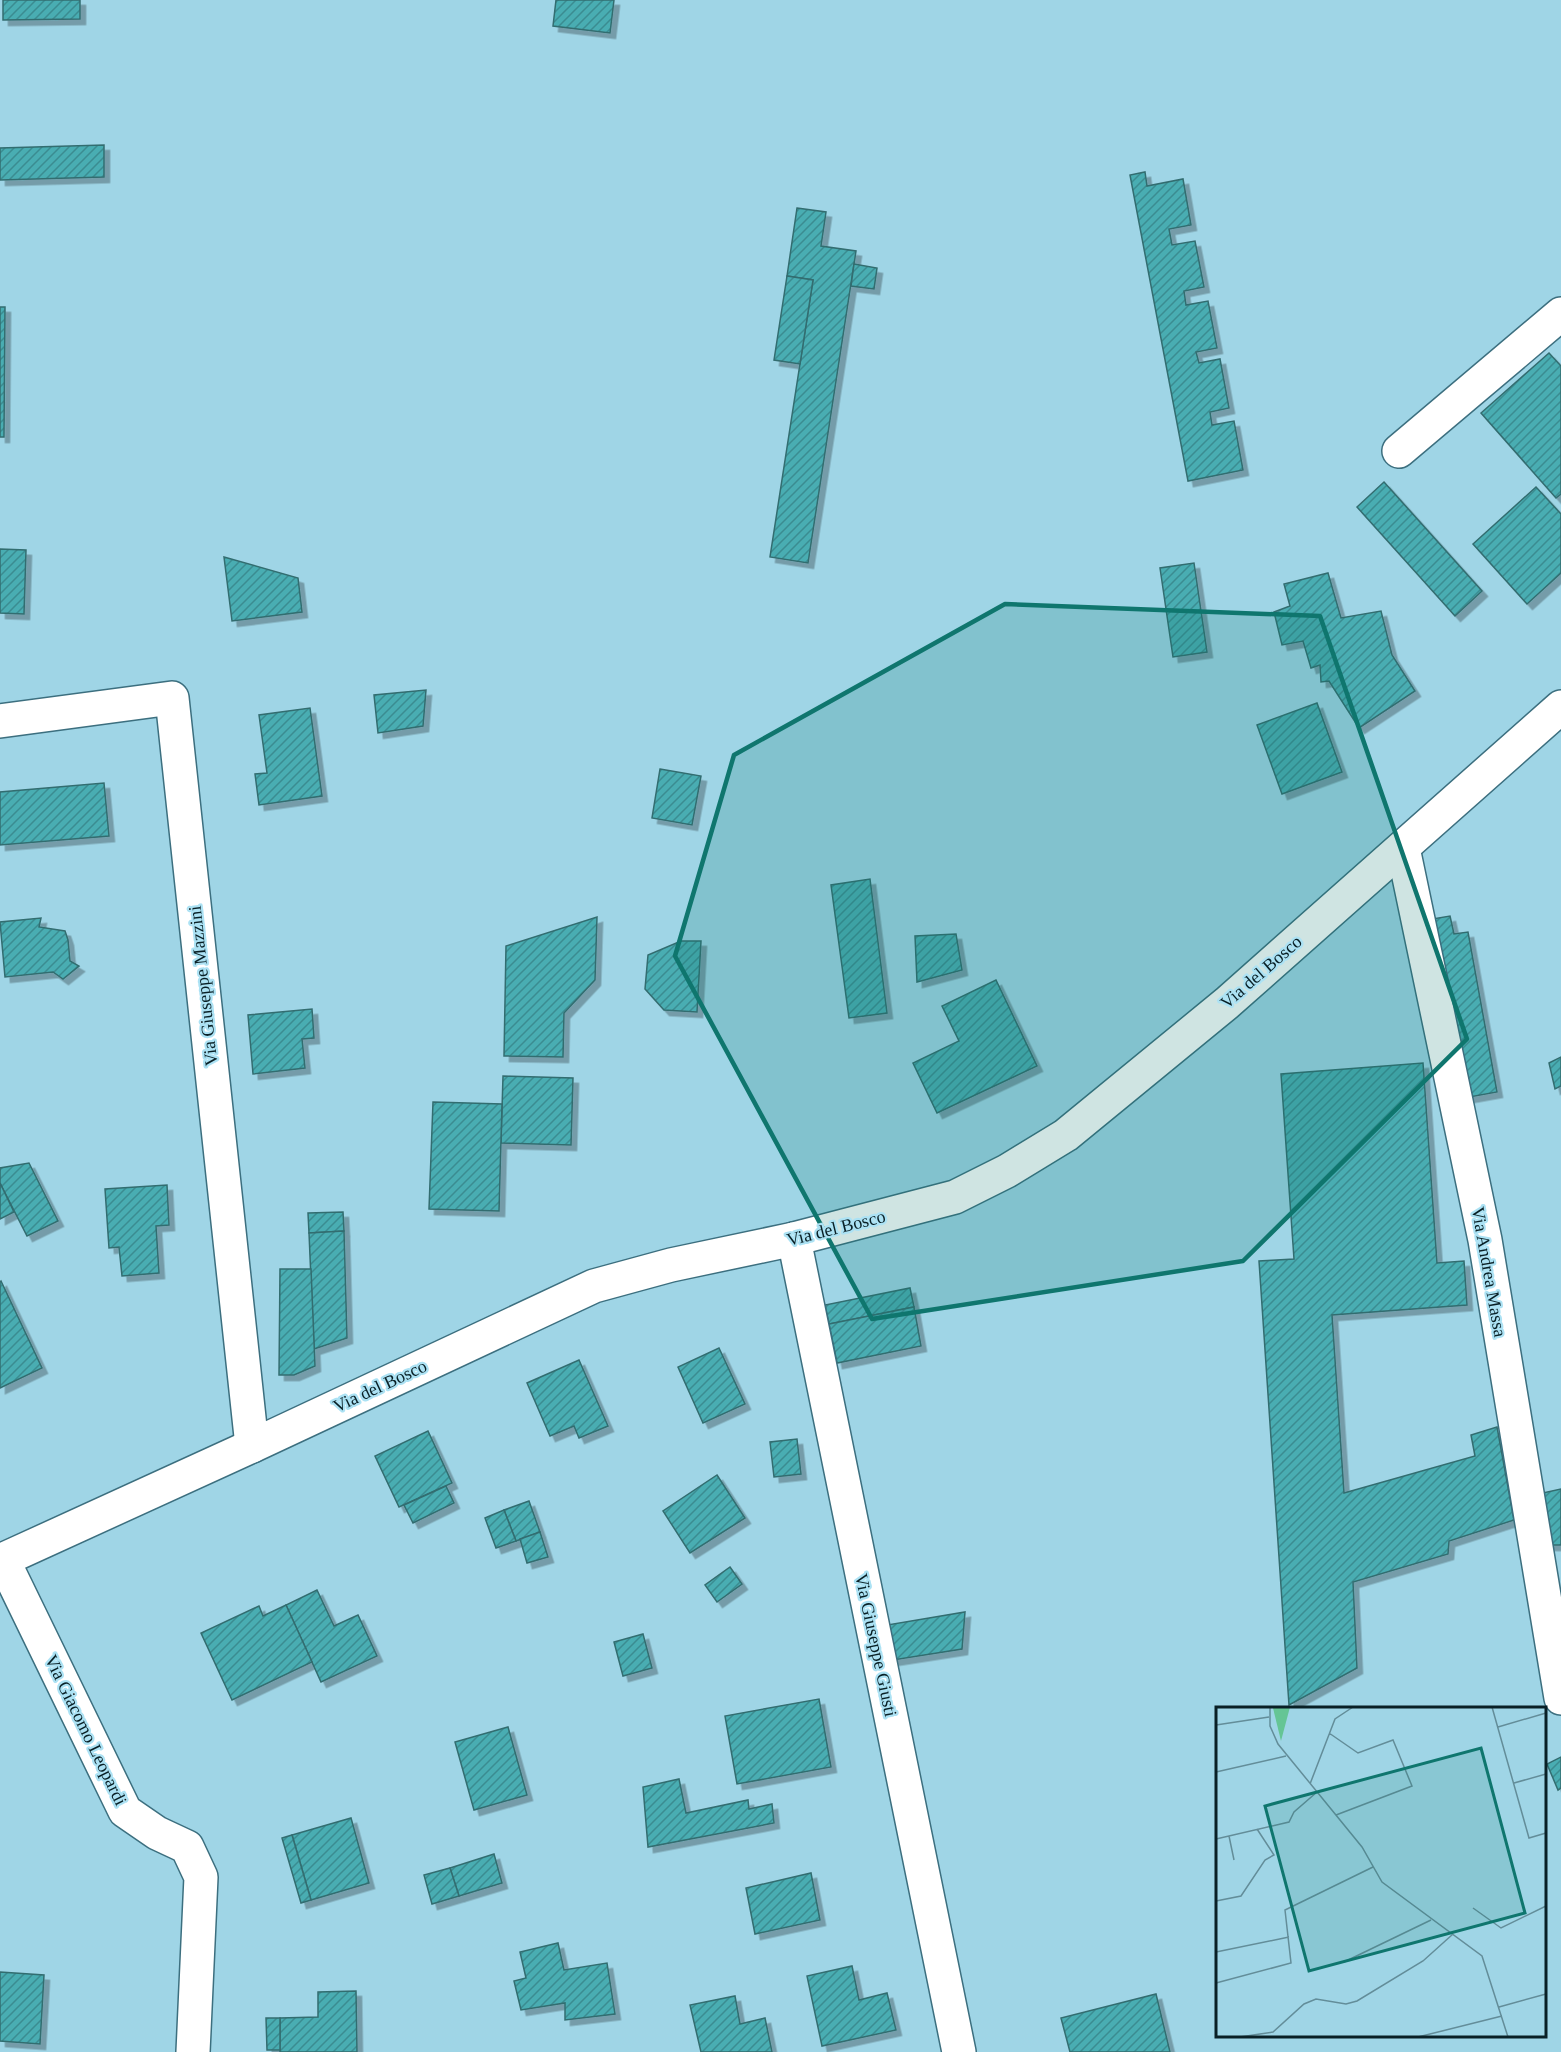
<svg xmlns="http://www.w3.org/2000/svg" width="1561" height="2052" font-family="'Times New Roman',serif">
  <style>
    .building { fill: url(#building-hatch); stroke: #336d70; stroke-width: 1.5; filter: url(#shadow) }
    .lines { fill: none; stroke-linecap: round; stroke-linejoin: round }
    .street-casing { stroke: #3c6f7f; stroke-width: 36 }
    .secondary-casing { stroke: #3c6f7f; stroke-width: 36 }
    .street { stroke: #fff; stroke-width: 33 }
    .secondary { stroke: #fff; stroke-width: 33 }
    .marked { fill: #0f766e; fill-opacity: 0.2; stroke: #0f766e; stroke-width: 4.5; stroke-linejoin: round }
    .labels { text-anchor: middle; stroke-width: 4.5; stroke-linejoin: round; paint-order: stroke }
    .street-label { font-size: 18px; fill: #092026; stroke: #ace2f4 }
    .inset-road { fill: none; stroke: #638d99; stroke-width: 1.5 }
    .view { fill: #0f766e; fill-opacity: 0.15; stroke: #0f766e; stroke-width: 3 }
    .inset-edge { fill: none; stroke: #092026; stroke-width: 3 }
  </style>
  <defs>
    <pattern id="building-hatch" width="6" height="6" patternUnits="userSpaceOnUse" patternTransform="scale(1.5)"><rect width="6" height="6" fill="#49adb2"/><path d="M-1 1l2-2M0 6l6-6M5 7l2-2" fill="none" stroke="#3b8c91"/></pattern>
    <filter id="shadow"><feDropShadow dx="5.5" dy="5.5" stdDeviation="0" flood-color="#0004"/></filter>
  </defs>
  <rect width="100%" height="100%" fill="#9fd5e6"/>
  <g class="building">
    <path d="M 3,0 L 80,0 L 80,19 L 3,20 Z"/>
    <path d="M 556,0 L 614,0 L 610,33 L 553,26 Z"/>
    <path d="M 104,145 L 104,177 L 0,180 L 0,148 Z"/>
    <path d="M 1145,172 L 1147,186 L 1183,179 L 1191,225 L 1169,229 L 1172,245 L 1195,241 L 1204,287 L 1184,291 L 1186,305 L 1208,301 L 1217,348 L 1196,352 L 1199,363 L 1220,359 L 1229,408 L 1210,412 L 1212,425 L 1234,421 L 1243,470 L 1188,481 L 1130,175 Z"/>
    <path d="M 797,208 L 826,212 L 821,246 L 856,251 L 808,563 L 770,557 L 813,280 L 787,276 Z"/>
    <path d="M 854,264 L 877,268 L 874,289 L 851,286 Z"/>
    <path d="M 787,276 L 813,280 L 800,364 L 774,360 Z"/>
    <path d="M 0,307 L 5,307 L 4,437 L 0,437 Z"/>
    <path d="M 1549,353 L 1561,366 L 1561,494 L 1556,498 L 1481,413 Z"/>
    <path d="M 1384,482 L 1482,591 L 1455,616 L 1357,507 Z"/>
    <path d="M 1536,487 L 1561,514 L 1561,573 L 1527,604 L 1473,544 Z"/>
    <path d="M 0,549 L 26,550 L 24,614 L 0,613 Z"/>
    <path d="M 224,557 L 298,578 L 302,612 L 232,621 Z"/>
    <path d="M 1194,563 L 1207,652 L 1173,657 L 1160,568 Z"/>
    <path d="M 1328,573 L 1341,618 L 1381,611 L 1392,655 L 1415,691 L 1359,728 L 1329,681 L 1321,682 L 1320,665 L 1311,668 L 1303,641 L 1282,645 L 1274,612 L 1290,606 L 1284,584 Z"/>
    <path d="M 426,690 L 423,726 L 378,733 L 374,695 Z"/>
    <path d="M 1317,703 L 1342,772 L 1282,794 L 1257,725 Z"/>
    <path d="M 310,708 L 322,796 L 259,805 L 255,774 L 267,773 L 259,715 Z"/>
    <path d="M 660,769 L 701,776 L 692,825 L 652,818 Z"/>
    <path d="M 104,783 L 109,836 L 0,845 L 0,792 Z"/>
    <path d="M 870,879 L 887,1013 L 849,1018 L 831,885 Z"/>
    <path d="M 1450,916 L 1454,934 L 1468,932 L 1497,1092 L 1464,1098 L 1432,919 Z"/>
    <path d="M 597,917 L 595,980 L 564,1013 L 563,1057 L 504,1056 L 506,946 Z"/>
    <path d="M 41,918 L 39,927 L 65,931 L 68,940 L 70,961 L 79,966 L 63,979 L 53,972 L 5,977 L 0,922 Z"/>
    <path d="M 956,934 L 962,970 L 917,982 L 915,936 Z"/>
    <path d="M 681,941 L 701,941 L 697,1012 L 664,1010 L 645,989 L 648,955 Z"/>
    <path d="M 996,980 L 1037,1066 L 937,1113 L 913,1063 L 959,1041 L 942,1006 Z"/>
    <path d="M 312,1009 L 314,1038 L 302,1039 L 305,1068 L 253,1074 L 248,1015 Z"/>
    <path d="M 1561,1057 L 1561,1086 L 1555,1089 L 1549,1063 Z"/>
    <path d="M 1423,1063 L 1437,1263 L 1464,1261 L 1467,1305 L 1332,1315 L 1344,1493 L 1475,1456 L 1471,1435 L 1497,1427 L 1514,1520 L 1449,1541 L 1448,1554 L 1353,1582 L 1357,1668 L 1289,1705 L 1259,1261 L 1294,1259 L 1281,1074 Z"/>
    <path d="M 503,1076 L 573,1078 L 571,1145 L 501,1143 Z"/>
    <path d="M 433,1102 L 502,1104 L 499,1211 L 429,1209 Z"/>
    <path d="M 29,1163 L 58,1221 L 27,1236 L 0,1183 L 0,1168 Z"/>
    <path d="M 0,1183 L 14,1212 L 0,1219 Z"/>
    <path d="M 167,1185 L 169,1225 L 156,1226 L 159,1273 L 122,1276 L 119,1247 L 109,1248 L 105,1189 Z"/>
    <path d="M 343,1212 L 344,1231 L 309,1233 L 308,1213 Z"/>
    <path d="M 344,1231 L 347,1338 L 314,1349 L 309,1233 Z"/>
    <path d="M 280,1269 L 311,1269 L 315,1366 L 294,1375 L 279,1375 Z"/>
    <path d="M 1,1281 L 42,1368 L 0,1388 L 0,1282 Z"/>
    <path d="M 910,1288 L 914,1307 L 829,1324 L 825,1305 Z"/>
    <path d="M 914,1307 L 921,1346 L 837,1363 L 829,1324 Z"/>
    <path d="M 719,1348 L 745,1404 L 703,1423 L 678,1367 Z"/>
    <path d="M 579,1360 L 608,1426 L 579,1438 L 574,1426 L 550,1436 L 527,1383 Z"/>
    <path d="M 428,1431 L 452,1483 L 399,1507 L 375,1456 Z"/>
    <path d="M 797,1439 L 801,1474 L 774,1477 L 770,1442 Z"/>
    <path d="M 717,1475 L 745,1518 L 690,1553 L 663,1511 Z"/>
    <path d="M 446,1486 L 454,1503 L 413,1523 L 404,1505 Z"/>
    <path d="M 1561,1489 L 1561,1545 L 1545,1545 L 1538,1494 Z"/>
    <path d="M 529,1501 L 540,1532 L 516,1541 L 504,1510 Z"/>
    <path d="M 504,1510 L 516,1541 L 496,1548 L 485,1518 Z"/>
    <path d="M 540,1532 L 548,1557 L 527,1563 L 520,1539 Z"/>
    <path d="M 730,1567 L 742,1584 L 717,1602 L 705,1585 Z"/>
    <path d="M 317,1590 L 334,1626 L 358,1615 L 377,1656 L 321,1682 L 286,1605 Z"/>
    <path d="M 286,1605 L 312,1662 L 232,1700 L 201,1633 L 259,1606 L 263,1616 Z"/>
    <path d="M 965,1612 L 962,1649 L 893,1660 L 887,1625 Z"/>
    <path d="M 643,1634 L 652,1668 L 623,1676 L 614,1642 Z"/>
    <path d="M 819,1699 L 831,1767 L 737,1784 L 725,1716 Z"/>
    <path d="M 508,1727 L 527,1795 L 474,1810 L 455,1742 Z"/>
    <path d="M 1561,1757 L 1561,1788 L 1558,1790 L 1547,1764 Z"/>
    <path d="M 679,1779 L 686,1813 L 748,1800 L 749,1809 L 772,1804 L 774,1823 L 648,1847 L 643,1787 Z"/>
    <path d="M 351,1818 L 369,1883 L 311,1900 L 292,1835 Z"/>
    <path d="M 292,1835 L 311,1900 L 301,1903 L 282,1838 Z"/>
    <path d="M 494,1854 L 502,1883 L 459,1896 L 450,1868 Z"/>
    <path d="M 450,1868 L 459,1896 L 432,1904 L 424,1875 Z"/>
    <path d="M 811,1873 L 820,1920 L 755,1934 L 746,1888 Z"/>
    <path d="M 558,1943 L 564,1970 L 607,1963 L 615,2014 L 565,2020 L 565,2003 L 521,2010 L 514,1981 L 526,1978 L 520,1952 Z"/>
    <path d="M 852,1966 L 859,2000 L 887,1993 L 896,2030 L 822,2046 L 807,1976 Z"/>
    <path d="M 0,1972 L 44,1975 L 40,2044 L 0,2041 Z"/>
    <path d="M 356,1991 L 357,2052 L 280,2052 L 280,2018 L 318,2017 L 318,1992 Z"/>
    <path d="M 1156,1994 L 1170,2052 L 1070,2052 L 1061,2018 Z"/>
    <path d="M 735,1996 L 740,2024 L 765,2018 L 772,2052 L 701,2052 L 690,2005 Z"/>
    <path d="M 266,2018 L 280,2018 L 280,2050 L 267,2050 Z"/>
  </g>
  <g class="lines">
    <defs>
      <g id="street">
        <path d="M 1399,451 L 1561,314"/>
        <path d="M 0,721 L 172,698 L 252,1446"/>
        <path d="M 1403,848 L 1485,1240 L 1561,1698"/>
        <path d="M 794,1239 L 959,2052"/>
        <path d="M 3,1560 L 125,1811 L 157,1833 L 187,1847 L 201,1877 L 193,2052"/>
      </g>
      <path id="secondary" d="M 0,1561 L 252,1446 L 594,1286 L 671,1265 L 794,1239 L 955,1197 L 1007,1171 L 1066,1135 L 1227,1003 L 1561,707"/>
    </defs>
    <use href="#street" class="street-casing"/>
    <use href="#secondary" class="secondary-casing"/>
    <use href="#street" class="street"/>
    <use href="#secondary" class="secondary"/>
  </g>
  <path class="marked" d="M 1005,604 L 1320,616 L 1467,1039 L 1243,1261 L 872,1319 L 675,956 L 734,755 Z"/>
  <g class="labels">
    <g class="street-label">
      <text transform="translate(1261 972) rotate(-41)" y="6">Via del Bosco</text>
      <text transform="translate(203 986) rotate(-96)" y="6">Via Giuseppe Mazzini</text>
      <text transform="translate(836 1228) rotate(-14)" y="6">Via del Bosco</text>
      <text transform="translate(1489 1272) rotate(80)" y="6">Via Andrea Massa</text>
      <text transform="translate(380 1386) rotate(-25)" y="6">Via del Bosco</text>
      <text transform="translate(876 1645) rotate(78)" y="6">Via Giuseppe Giusti</text>
      <text transform="translate(86 1730) rotate(64)" y="6">Via Giacomo Leopardi</text>
    </g>
  </g>
  <g transform="translate(1216 1707)">
    <rect width="330" height="330" fill="#9fd5e6"/>
    <path d="M 74,0 L 65,34 L 57,1 Z" fill="#65c595"/>
    <path class="inset-road" d="M 54,0 L 54,19 L 62,37 L 146,140 L 166,175 L 266,249 L 292,330M 276,0 L 313,131 L 330,126M 0,18 L 53,10M 282,20 L 330,6M 113,26 L 142,46 L 177,33 L 196,79 L 120,108M 0,65 L 70,49M 298,76 L 330,67M 94,77 L 119,12 L 137,0M 13,129 L 18,153M 0,132 L 73,115 L 78,105 L 101,85M 0,194 L 25,189 L 49,153 L 58,148 L 41,122M 257,201 L 285,221 L 330,199M 0,245 L 73,230M 128,255 L 215,213M 0,276 L 75,256 L 69,203 L 157,160M 283,300 L 330,287M 24,330 L 57,325 L 88,297 L 100,292 L 130,297 L 141,294 L 207,254 L 237,227M 202,330 L 286,309"/>
    <path class="view" d="M 265,41 L 309,206 L 93,264 L 49,99 Z"/>
    <rect width="330" height="330" class="inset-edge"/>
  </g>
</svg>
